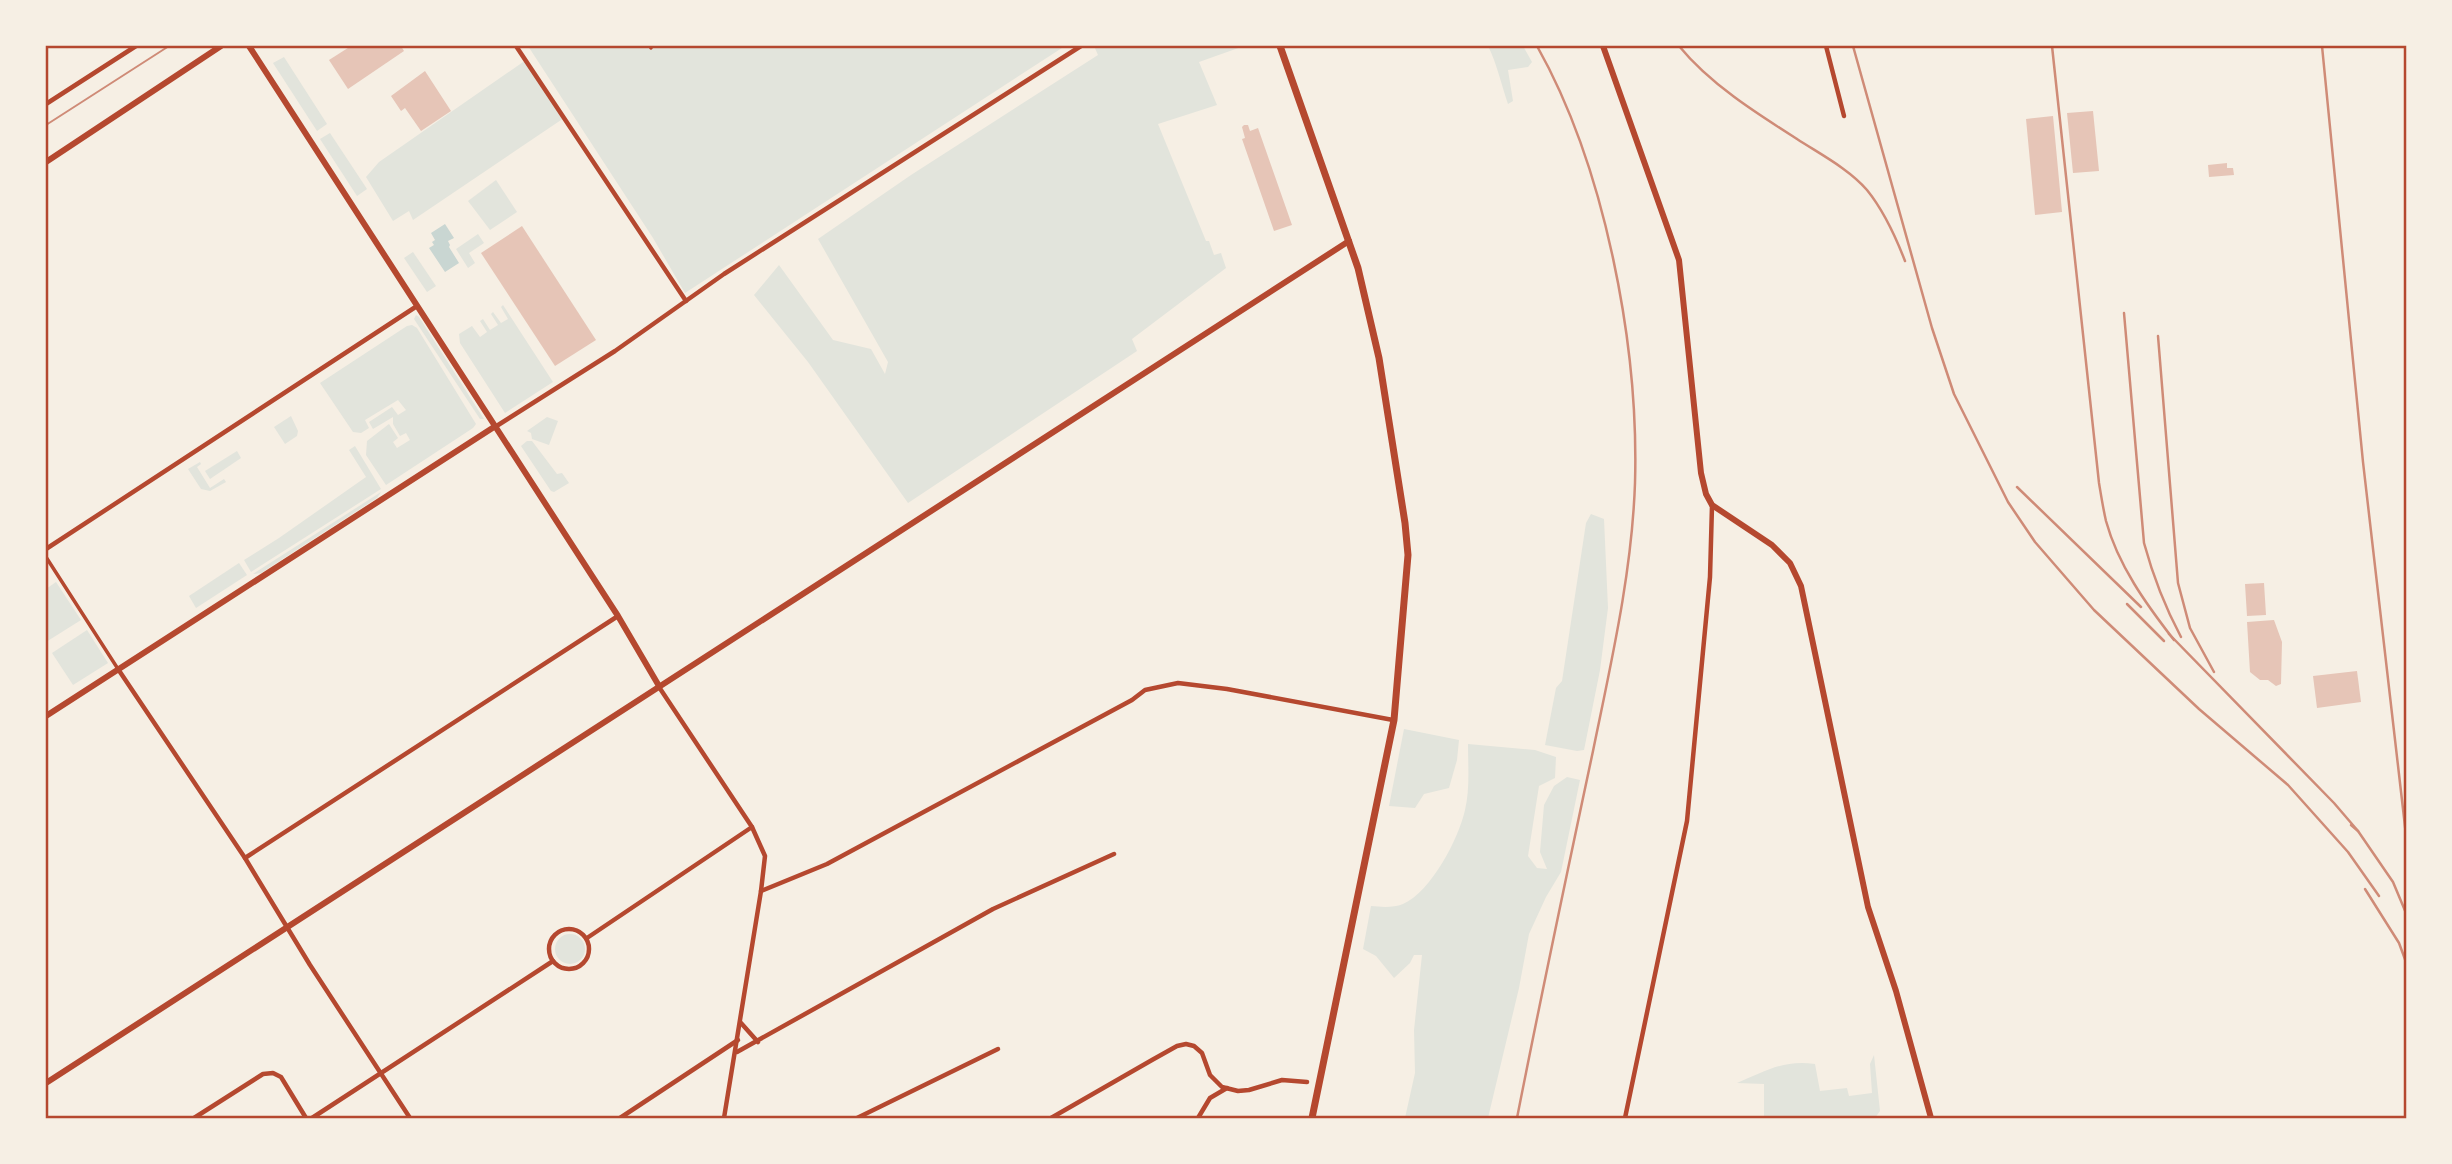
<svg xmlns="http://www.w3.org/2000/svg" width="2452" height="1164" font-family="'Nunito Sans',sans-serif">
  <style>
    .green { fill: #e2e4dc }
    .water { fill: #c9d6d2 }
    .building { fill: #e6c5b7 }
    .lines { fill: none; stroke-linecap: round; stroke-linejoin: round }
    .pedestrian { stroke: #b5482f; stroke-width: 3.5 }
    .minor { stroke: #b5482f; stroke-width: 4.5 }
    .tertiary { stroke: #b5482f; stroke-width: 6 }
    .primary { stroke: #b5482f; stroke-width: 7 }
    .tram { stroke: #cf8b77; stroke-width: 2 }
    .rail { stroke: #cf8b77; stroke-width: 2.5 }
    .neatline { fill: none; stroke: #b5482f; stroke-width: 2.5 }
  </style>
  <rect width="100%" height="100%" fill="#f6efe4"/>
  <g class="green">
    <path d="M 528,46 L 1065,46 L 685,293 L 653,238 Z"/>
    <path d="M 1094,46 L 1244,46 L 1199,62 L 1217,105 L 1158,124 L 1206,241 L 1209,241 L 1214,255 L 1221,253 L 1226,268 L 1132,339 L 1137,351 L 908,503 L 808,362 L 754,295 L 779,265 L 833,340 L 871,349 L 885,374 L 888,362 L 818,239 L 911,175 L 1098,55 Z"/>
    <path d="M 1488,46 L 1523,46 L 1532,62 L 1528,67 L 1508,70 L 1513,101 L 1508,104 C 1501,84 1497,64 1488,46 Z"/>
    <path d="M 284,57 L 327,124 L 317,131 L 273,63 Z"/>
    <path d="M 526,60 L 564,118 L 413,220 L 409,211 L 393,221 L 366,177 L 379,162 Z"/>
    <path d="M 330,133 L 367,189 L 357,196 L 320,139 Z"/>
    <path d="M 496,180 L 517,212 L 490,230 L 468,201 Z"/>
    <path d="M 478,234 L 484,243 L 469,253 L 475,263 L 468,268 L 456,249 Z"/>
    <path d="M 413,252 L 436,286 L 427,292 L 404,258 Z"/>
    <path d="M 503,305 L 553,382 L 505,413 L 460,343 L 459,334 L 472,326 L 480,337 L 487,332 L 480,321 L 483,319 L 490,330 L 498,325 L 491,314 L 493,312 L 501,323 L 508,319 L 501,307 Z"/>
    <path d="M 416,315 L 419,317 L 484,419 L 480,419 L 414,319 Z"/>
    <path d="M 412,325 L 417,328 L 476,424 L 473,428 L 386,485 L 366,455 L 367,441 L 389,424 L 398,438 L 393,442 L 397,448 L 410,440 L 406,433 L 400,436 L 393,424 L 393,417 L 373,429 L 369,422 L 392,407 L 398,415 L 406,410 L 398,400 L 365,420 L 369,428 L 361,433 L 353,432 L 320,383 L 407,326 Z"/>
    <path d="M 291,416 L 298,431 L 297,436 L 285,444 L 274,427 Z"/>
    <path d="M 547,417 L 558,421 L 549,445 L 532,439 L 531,433 L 527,431 Z"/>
    <path d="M 527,441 L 532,441 L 557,474 L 562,473 L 569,483 L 554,492 L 551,491 L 521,446 Z"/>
    <path d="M 355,446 L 381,489 L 251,572 L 244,560 L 279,538 L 366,477 L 349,450 Z"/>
    <path d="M 237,451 L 241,458 L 210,479 L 205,471 Z"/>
    <path d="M 200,462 L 201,464 L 197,467 L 210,488 L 224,479 L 226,482 L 210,491 L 201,489 L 188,469 Z"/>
    <path d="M 381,492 L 377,498 L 261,573 L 253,574 Z"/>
    <path d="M 1591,514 L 1604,519 L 1608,608 L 1600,670 L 1584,750 L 1577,751 L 1545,745 L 1556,688 L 1562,681 L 1586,523 Z"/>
    <path d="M 239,563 L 247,575 L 196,608 L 189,596 Z"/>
    <path d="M 56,582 L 81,620 L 46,642 L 46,589 Z"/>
    <path d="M 87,630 L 108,663 L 73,685 L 52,653 Z"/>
    <path d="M 1404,729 L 1459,740 L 1457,760 L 1449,788 L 1424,794 L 1415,808 L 1389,806 Z"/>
    <path d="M 1468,744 L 1535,750 L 1556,757 L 1555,778 L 1539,786 L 1528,856 L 1537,868 L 1547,869 L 1540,852 L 1544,805 L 1554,786 L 1567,777 L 1580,780 L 1561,872 L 1546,897 L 1529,934 L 1519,988 L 1488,1118 L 1405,1118 L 1415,1073 L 1414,1030 L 1422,955 L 1414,955 L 1410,963 L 1394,978 L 1376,956 L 1363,949 L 1371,906 C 1381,907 1393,908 1403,904 C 1431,892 1459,838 1465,810 C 1470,790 1468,765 1468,744 Z"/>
    <circle cx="570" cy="949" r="15"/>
    <path d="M 1874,1055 L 1880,1111 L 1875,1118 L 1764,1118 L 1764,1084 L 1737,1083 C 1764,1072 1784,1059 1815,1064 L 1820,1091 L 1847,1088 L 1849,1096 L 1872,1093 L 1870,1064 Z"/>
  </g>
  <path class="water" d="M 445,224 L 454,238 L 448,241 L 450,245 L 449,247 L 459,263 L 445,272 L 429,248 L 434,245 L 432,242 L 435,240 L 431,233 Z"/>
  <g class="building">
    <path d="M 351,46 L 401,46 L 404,51 L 348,89 L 329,60 Z"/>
    <path d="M 425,71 L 451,111 L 421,131 L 405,108 L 401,111 L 391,96 Z"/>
    <path d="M 2093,111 L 2099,171 L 2073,173 L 2067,113 Z"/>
    <path d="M 2053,116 L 2062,212 L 2035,215 L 2026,119 Z"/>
    <path d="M 1244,125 L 1248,125 L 1250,131 L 1258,128 L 1292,225 L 1274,231 L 1242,139 L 1245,138 L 1242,127 Z"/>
    <path d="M 2227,163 L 2227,168 L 2233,168 L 2234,175 L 2209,177 L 2208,165 Z"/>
    <path d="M 522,226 L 596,340 L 555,366 L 481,253 Z"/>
    <path d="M 2264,583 L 2266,615 L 2247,616 L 2245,584 Z"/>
    <path d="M 2274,620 L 2282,642 L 2281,684 L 2276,686 L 2268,680 L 2260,680 L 2250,672 L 2247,622 Z"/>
    <path d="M 2357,671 L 2361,702 L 2317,708 L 2313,676 Z"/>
  </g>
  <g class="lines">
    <g class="pedestrian">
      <path d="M 650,46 L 651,48"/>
      <path d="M 678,46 L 682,46"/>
      <path d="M 46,557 L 118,669"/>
    </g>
    <g class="minor">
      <path d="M 516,46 L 686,301"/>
      <path d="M 1826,46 L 1844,116"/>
      <path d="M 46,104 L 136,46"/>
      <path d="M 495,427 L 615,351 L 724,274 L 1081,46"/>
      <path d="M 46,549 L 417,306"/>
      <path d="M 118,669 L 245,858 L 310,965 L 410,1118"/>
      <path d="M 659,687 L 752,827 L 765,856 L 761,891 L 724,1118"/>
      <path d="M 245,858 L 618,616"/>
      <path d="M 761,891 L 827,864 L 1132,700 L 1145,690 L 1178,683 L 1227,689 L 1393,720"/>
      <circle cx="569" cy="949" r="20"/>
      <path d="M 587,938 L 752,827"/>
      <path d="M 741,1023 L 758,1042"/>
      <path d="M 737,1052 L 993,909 L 1114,854"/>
      <path d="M 194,1118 L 263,1074 L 273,1073 L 281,1077 L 306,1118"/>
      <path d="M 312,1118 L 553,961"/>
      <path d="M 620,1118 L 738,1040"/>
      <path d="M 857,1118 L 998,1049"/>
      <path d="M 1051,1118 L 1152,1060 L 1177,1046 L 1186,1044 L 1194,1046 L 1202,1053 L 1210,1075 L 1222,1087 L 1238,1091 L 1249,1090 L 1282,1080 L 1307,1082"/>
      <path d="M 1198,1118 L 1210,1098 L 1227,1088"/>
      <path d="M 1625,1118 L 1687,821 L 1710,577 L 1712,506"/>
    </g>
    <g class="tertiary">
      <path d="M 249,46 L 618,616 L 659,686"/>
      <path d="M 1603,46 L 1679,260 L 1701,473 L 1706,494 L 1712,505 L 1772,545 L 1790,563 L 1801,586 L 1868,907 L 1896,991 L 1931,1118"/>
      <path d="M 46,162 L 221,46"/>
      <path d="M 46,716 L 494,427"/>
      <path d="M 46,1083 L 1349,241"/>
    </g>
    <path class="primary" d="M 1280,46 L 1358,268 L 1379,358 L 1405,523 L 1408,555 L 1394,720 L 1312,1118"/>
    <path class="tram" d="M 46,125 L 169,46"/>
    <g class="rail">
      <path d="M 1679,46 C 1710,84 1756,113 1797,139 C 1820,154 1849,169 1867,190 C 1884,211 1895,235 1905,261"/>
      <path d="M 1853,46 L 1932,328 L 1954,394 L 2008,502 L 2035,542 L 2094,610 L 2199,709 L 2288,785 L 2348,852 L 2379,896"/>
      <path d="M 2052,46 L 2099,483 C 2101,495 2103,508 2106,521 C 2118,565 2146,604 2174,640"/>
      <path d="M 2322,46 L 2363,462 L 2406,835"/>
      <path d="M 2124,313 L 2144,543 C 2153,576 2165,607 2181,637"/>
      <path d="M 2158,336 L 2178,583 L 2190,628 L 2214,672"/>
      <path d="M 2017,487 L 2141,607"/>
      <path d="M 2127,604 L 2164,641"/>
      <path d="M 2169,634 L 2334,803 L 2358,831"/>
      <path d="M 2351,825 L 2358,831 L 2393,882 L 2406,913"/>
      <path d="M 2365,889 L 2399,943 L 2406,962"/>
      <path d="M 1517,1118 C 1541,996 1567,873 1593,751 C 1611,663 1632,573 1635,483 C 1639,345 1605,167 1537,46"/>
    </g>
  </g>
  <rect width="2452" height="1164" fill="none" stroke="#f6efe4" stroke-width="94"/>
  <rect x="47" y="47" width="2358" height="1070" class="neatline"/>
</svg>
